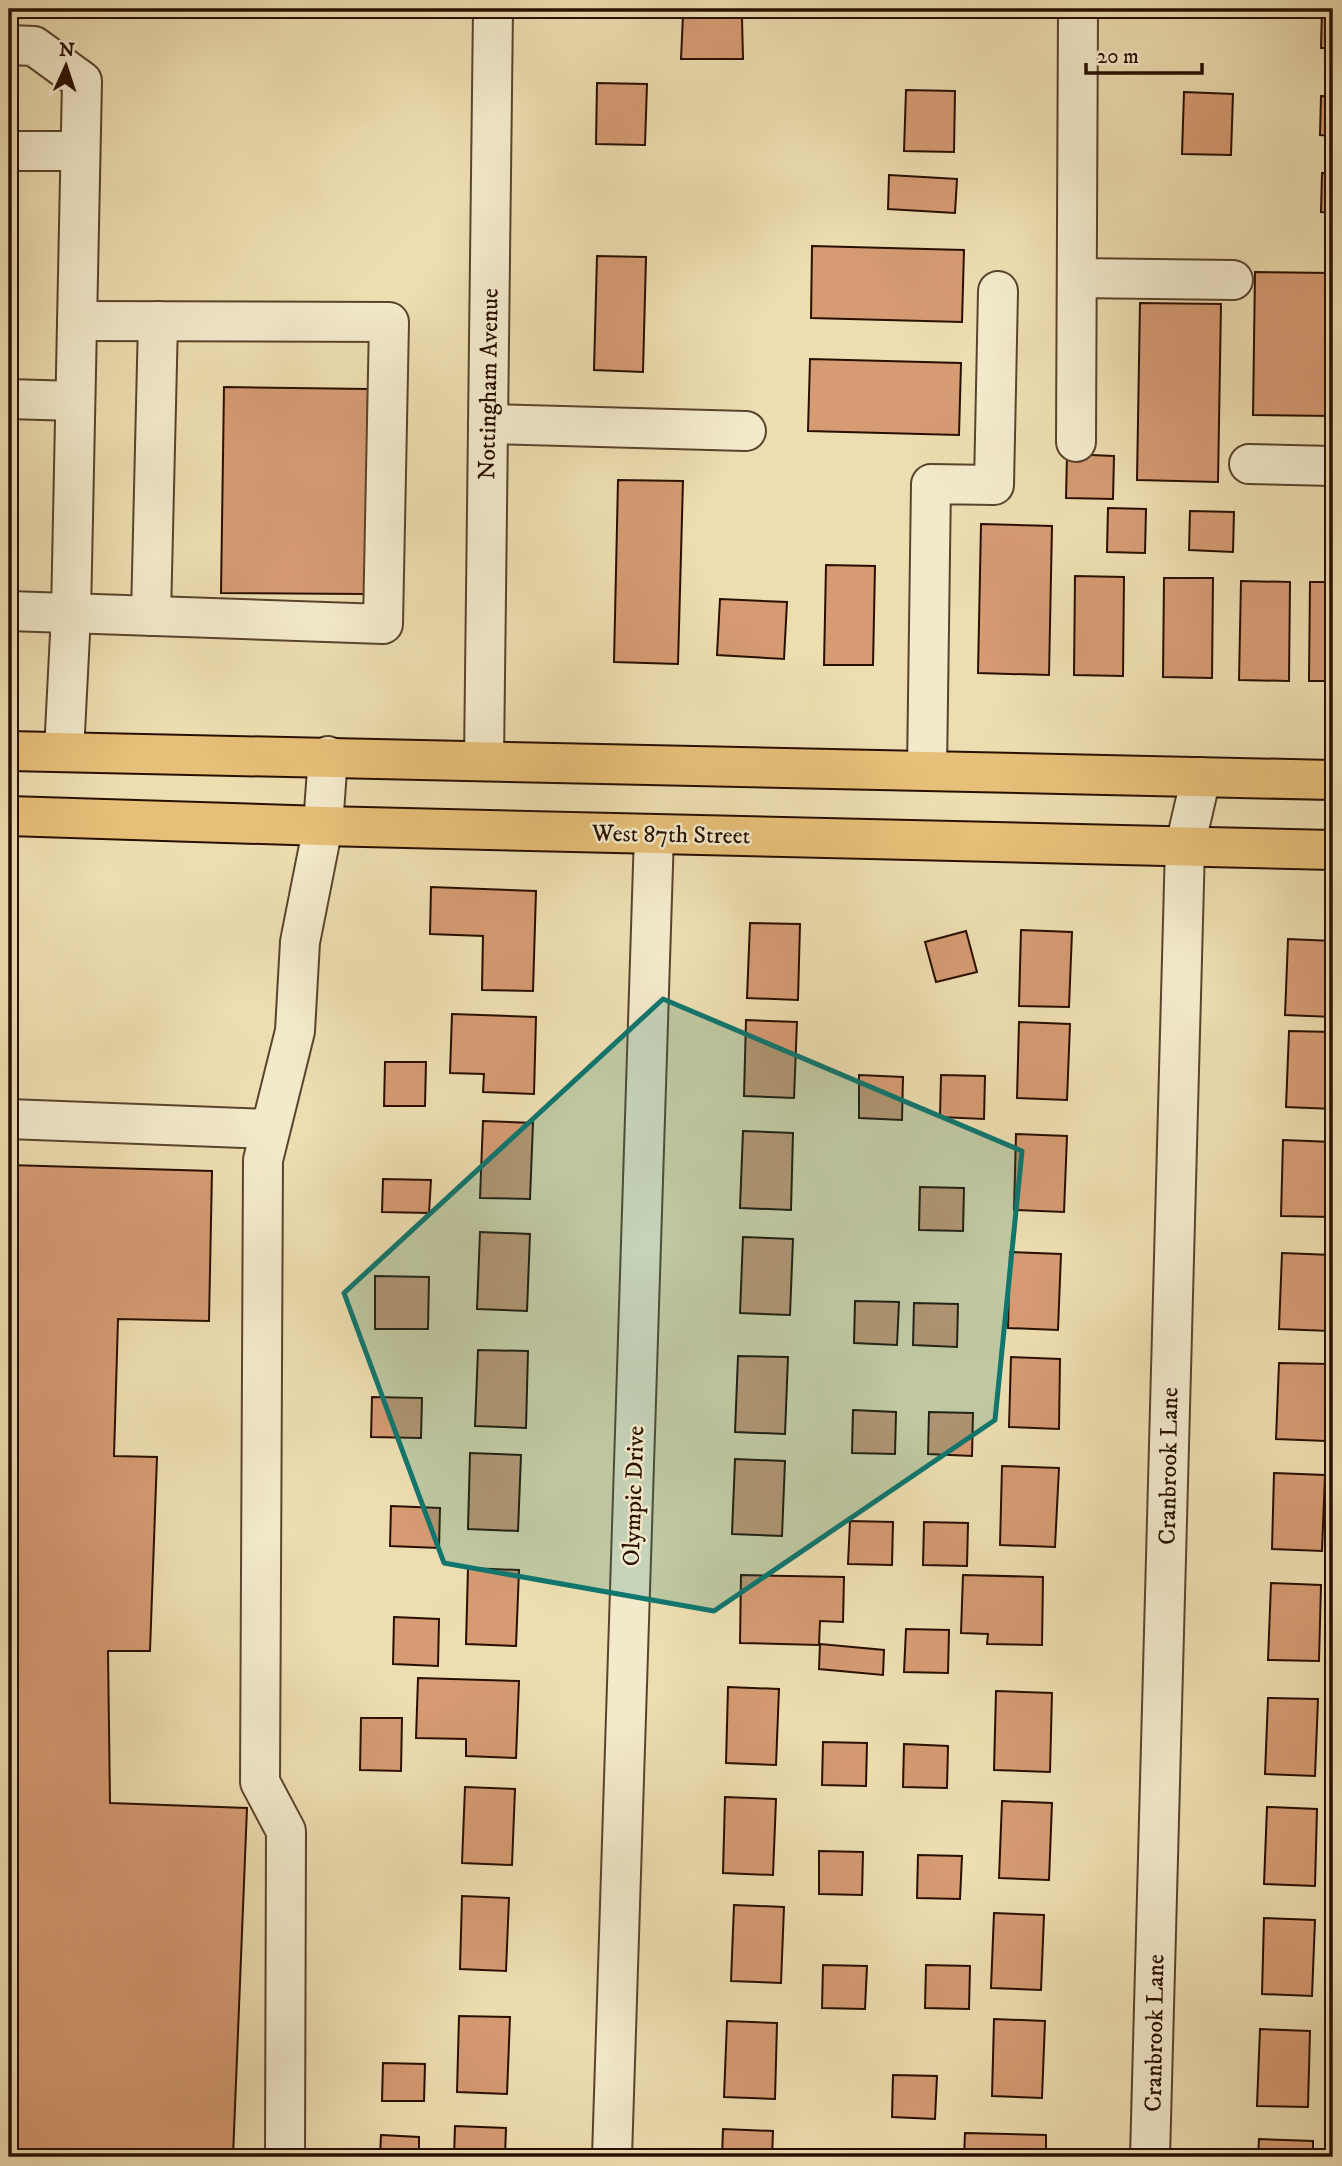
<svg xmlns="http://www.w3.org/2000/svg" width="1342" height="2166" font-family="'IM FELL DW Pica',serif">
  <style>
    .building { fill: #d69b73; stroke: #290f00; stroke-width: 2 }
    .lines { fill: none; stroke-linecap: round; stroke-linejoin: round }
    .minor-casing { stroke: #5a432c; stroke-width: 42 }
    .major-casing { stroke: #290f00; stroke-width: 42 }
    .minor { stroke: #f3eacc; stroke-width: 38 }
    .major { stroke: #e6bf78; stroke-width: 38 }
    .marked { fill: #0f766e; fill-opacity: 0.2; stroke: #0f766e; stroke-width: 5; stroke-linejoin: round }
    .labels { text-anchor: middle; stroke-width: 5; stroke-linejoin: round; paint-order: stroke }
    .street-label { font-size: 24px; fill: #290f00; stroke: #f3eacc }
  </style>
  <rect width="100%" height="100%" fill="#eddeb1"/>
  <filter id="stains"><feTurbulence type="fractalNoise" baseFrequency=".00286" numOctaves="4"/><feColorMatrix values="0 0 0 0 .2 0 0 0 0 .09 0 0 0 0 .02 0 0 0 .5 -.17"/></filter>
  <radialGradient id="worn" r=".72"><stop offset=".6" stop-color="#630" stop-opacity="0"/><stop offset="1" stop-color="#630" stop-opacity=".3"/></radialGradient>
  <g class="building">
    <path d="M 1322,9 L 1333,9 L 1333,48 L 1321,48 Z"/>
    <path d="M 683,15 L 742,18 L 743,59 L 681,59 Z"/>
    <path d="M 597,83 L 647,84 L 645,145 L 596,144 Z"/>
    <path d="M 906,90 L 955,91 L 954,152 L 904,151 Z"/>
    <path d="M 1184,92 L 1233,94 L 1231,155 L 1182,154 Z"/>
    <path d="M 1321,96 L 1333,97 L 1333,136 L 1320,135 Z"/>
    <path d="M 1322,173 L 1333,174 L 1333,213 L 1321,212 Z"/>
    <path d="M 889,175 L 957,179 L 955,213 L 888,209 Z"/>
    <path d="M 812,246 L 964,250 L 962,322 L 811,318 Z"/>
    <path d="M 597,256 L 646,257 L 643,372 L 594,370 Z"/>
    <path d="M 1255,272 L 1333,273 L 1333,416 L 1253,415 Z"/>
    <path d="M 1140,303 L 1221,304 L 1218,482 L 1137,480 Z"/>
    <path d="M 810,359 L 961,363 L 959,435 L 808,431 Z"/>
    <path d="M 224,387 L 368,389 L 365,594 L 221,593 Z"/>
    <path d="M 1067,454 L 1114,456 L 1113,499 L 1066,498 Z"/>
    <path d="M 618,480 L 683,481 L 678,664 L 614,662 Z"/>
    <path d="M 1108,508 L 1146,509 L 1145,553 L 1107,552 Z"/>
    <path d="M 1190,511 L 1234,512 L 1233,552 L 1189,550 Z"/>
    <path d="M 1328,519 L 1333,519 L 1333,558 L 1327,558 Z"/>
    <path d="M 981,524 L 1052,526 L 1049,675 L 978,673 Z"/>
    <path d="M 826,565 L 875,566 L 873,665 L 824,665 Z"/>
    <path d="M 1075,576 L 1124,577 L 1123,676 L 1074,675 Z"/>
    <path d="M 1164,578 L 1213,578 L 1212,678 L 1163,677 Z"/>
    <path d="M 1241,581 L 1290,582 L 1289,681 L 1239,680 Z"/>
    <path d="M 1310,582 L 1333,582 L 1333,681 L 1309,681 Z"/>
    <path d="M 720,599 L 787,602 L 784,659 L 717,655 Z"/>
    <path d="M 431,887 L 536,891 L 533,991 L 482,990 L 483,936 L 430,934 Z"/>
    <path d="M 750,923 L 800,924 L 798,1000 L 747,998 Z"/>
    <path d="M 1021,930 L 1072,932 L 1069,1007 L 1019,1006 Z"/>
    <path d="M 966,931 L 977,972 L 936,982 L 925,942 Z"/>
    <path d="M 1288,939 L 1333,941 L 1333,1017 L 1285,1015 Z"/>
    <path d="M 452,1014 L 536,1017 L 534,1094 L 483,1092 L 484,1074 L 450,1073 Z"/>
    <path d="M 746,1020 L 797,1022 L 794,1098 L 744,1096 Z"/>
    <path d="M 1019,1022 L 1070,1024 L 1067,1100 L 1017,1098 Z"/>
    <path d="M 1289,1031 L 1333,1032 L 1333,1109 L 1286,1107 Z"/>
    <path d="M 385,1062 L 426,1062 L 425,1106 L 384,1106 Z"/>
    <path d="M 859,1075 L 903,1077 L 902,1120 L 859,1118 Z"/>
    <path d="M 941,1075 L 985,1076 L 984,1119 L 940,1117 Z"/>
    <path d="M 483,1121 L 533,1123 L 530,1199 L 480,1198 Z"/>
    <path d="M 743,1131 L 793,1133 L 791,1210 L 740,1208 Z"/>
    <path d="M 1016,1134 L 1067,1136 L 1064,1212 L 1014,1210 Z"/>
    <path d="M 1283,1140 L 1333,1142 L 1331,1217 L 1281,1216 Z"/>
    <path d="M 9,1165 L 212,1171 L 209,1321 L 118,1319 L 114,1456 L 157,1457 L 150,1651 L 108,1651 L 110,1803 L 247,1808 L 233,2157 L 9,2157 Z"/>
    <path d="M 383,1179 L 431,1180 L 429,1213 L 382,1212 Z"/>
    <path d="M 920,1187 L 964,1188 L 963,1231 L 919,1230 Z"/>
    <path d="M 480,1232 L 530,1234 L 527,1311 L 477,1309 Z"/>
    <path d="M 743,1237 L 793,1239 L 790,1315 L 740,1313 Z"/>
    <path d="M 1010,1252 L 1061,1254 L 1058,1330 L 1008,1328 Z"/>
    <path d="M 1282,1253 L 1332,1255 L 1330,1331 L 1279,1329 Z"/>
    <path d="M 375,1276 L 429,1277 L 428,1329 L 375,1329 Z"/>
    <path d="M 855,1301 L 899,1302 L 897,1345 L 854,1343 Z"/>
    <path d="M 914,1303 L 958,1304 L 957,1347 L 913,1345 Z"/>
    <path d="M 478,1350 L 528,1351 L 526,1428 L 475,1426 Z"/>
    <path d="M 738,1356 L 788,1357 L 785,1434 L 735,1432 Z"/>
    <path d="M 1011,1357 L 1060,1359 L 1059,1429 L 1009,1427 Z"/>
    <path d="M 1279,1363 L 1329,1364 L 1326,1441 L 1276,1439 Z"/>
    <path d="M 372,1397 L 422,1398 L 421,1438 L 371,1437 Z"/>
    <path d="M 853,1410 L 896,1412 L 895,1454 L 852,1453 Z"/>
    <path d="M 929,1412 L 973,1413 L 972,1456 L 928,1454 Z"/>
    <path d="M 470,1453 L 521,1455 L 518,1531 L 468,1529 Z"/>
    <path d="M 735,1459 L 785,1461 L 782,1536 L 732,1534 Z"/>
    <path d="M 1002,1466 L 1059,1468 L 1055,1547 L 1000,1545 Z"/>
    <path d="M 1274,1473 L 1325,1475 L 1322,1551 L 1272,1549 Z"/>
    <path d="M 391,1506 L 440,1508 L 439,1548 L 390,1546 Z"/>
    <path d="M 850,1521 L 893,1522 L 892,1565 L 848,1564 Z"/>
    <path d="M 924,1522 L 968,1523 L 967,1566 L 923,1565 Z"/>
    <path d="M 1326,1536 L 1333,1536 L 1333,1579 L 1325,1578 Z"/>
    <path d="M 468,1568 L 519,1570 L 516,1646 L 466,1644 Z"/>
    <path d="M 741,1575 L 844,1577 L 843,1622 L 820,1621 L 819,1645 L 740,1643 Z"/>
    <path d="M 963,1575 L 1043,1577 L 1042,1645 L 987,1644 L 988,1634 L 961,1633 Z"/>
    <path d="M 1271,1583 L 1321,1585 L 1319,1661 L 1268,1660 Z"/>
    <path d="M 394,1617 L 439,1619 L 438,1666 L 393,1664 Z"/>
    <path d="M 906,1629 L 949,1630 L 948,1673 L 904,1672 Z"/>
    <path d="M 820,1644 L 884,1650 L 883,1675 L 819,1669 Z"/>
    <path d="M 418,1678 L 519,1681 L 516,1758 L 466,1756 L 466,1739 L 416,1738 Z"/>
    <path d="M 728,1687 L 779,1689 L 776,1765 L 726,1763 Z"/>
    <path d="M 996,1691 L 1052,1693 L 1050,1772 L 994,1770 Z"/>
    <path d="M 1268,1698 L 1318,1699 L 1315,1776 L 1265,1774 Z"/>
    <path d="M 361,1718 L 402,1718 L 401,1771 L 360,1770 Z"/>
    <path d="M 823,1742 L 867,1743 L 866,1786 L 822,1785 Z"/>
    <path d="M 904,1744 L 948,1746 L 947,1788 L 903,1787 Z"/>
    <path d="M 465,1787 L 515,1789 L 512,1865 L 462,1863 Z"/>
    <path d="M 725,1797 L 776,1799 L 773,1875 L 723,1873 Z"/>
    <path d="M 1002,1801 L 1052,1803 L 1049,1880 L 999,1878 Z"/>
    <path d="M 1267,1807 L 1317,1809 L 1315,1886 L 1264,1884 Z"/>
    <path d="M 819,1851 L 863,1852 L 862,1895 L 819,1894 Z"/>
    <path d="M 918,1855 L 962,1856 L 960,1899 L 917,1898 Z"/>
    <path d="M 462,1896 L 509,1898 L 506,1971 L 460,1969 Z"/>
    <path d="M 734,1905 L 784,1907 L 781,1983 L 731,1981 Z"/>
    <path d="M 994,1913 L 1044,1915 L 1041,1990 L 991,1988 Z"/>
    <path d="M 1264,1918 L 1315,1920 L 1312,1996 L 1262,1994 Z"/>
    <path d="M 823,1965 L 867,1966 L 865,2009 L 822,2008 Z"/>
    <path d="M 926,1965 L 970,1966 L 969,2009 L 925,2008 Z"/>
    <path d="M 459,2016 L 510,2017 L 507,2094 L 457,2092 Z"/>
    <path d="M 994,2019 L 1045,2021 L 1042,2098 L 992,2096 Z"/>
    <path d="M 727,2021 L 777,2023 L 775,2099 L 724,2097 Z"/>
    <path d="M 1260,2029 L 1310,2031 L 1308,2107 L 1257,2106 Z"/>
    <path d="M 383,2063 L 425,2064 L 424,2101 L 382,2101 Z"/>
    <path d="M 893,2075 L 937,2076 L 935,2119 L 892,2117 Z"/>
    <path d="M 455,2126 L 506,2128 L 505,2157 L 454,2157 Z"/>
    <path d="M 723,2129 L 773,2131 L 772,2157 L 722,2157 Z"/>
    <path d="M 965,2133 L 1046,2135 L 1046,2157 L 964,2157 Z"/>
    <path d="M 381,2135 L 419,2137 L 419,2157 L 380,2157 Z"/>
    <path d="M 1259,2139 L 1313,2141 L 1313,2157 L 1258,2157 Z"/>
  </g>
  <g class="lines">
    <defs>
      <g id="minor">
        <path d="M 9,45 L 34,46 L 82,81 L 71,614 L 64,752"/>
        <path d="M 9,151 L 80,151"/>
        <path d="M 1077,278 L 1233,280"/>
        <path d="M 9,399 L 75,401"/>
        <path d="M 488,424 L 746,431"/>
        <path d="M 1076,442 L 1078,9"/>
        <path d="M 1249,464 L 1333,466"/>
        <path d="M 9,611 L 383,624 L 389,322 L 77,321"/>
        <path d="M 151,616 L 158,321"/>
        <path d="M 484,760 L 493,9"/>
        <path d="M 927,770 L 931,484 L 994,485 L 998,291"/>
        <path d="M 9,1119 L 270,1129"/>
        <path d="M 285,2157 L 286,1831 L 260,1782 L 263,1160 L 295,1031 L 300,942 L 323,826 L 328,756"/>
        <path d="M 612,2157 L 654,834"/>
        <path d="M 1150,2157 L 1185,846 L 1201,777"/>
      </g>
      <g id="major">
        <path d="M 9,751 L 1333,780"/>
        <path d="M 9,816 L 323,826 L 1333,850"/>
      </g>
    </defs>
    <use href="#minor" class="minor-casing"/>
    <use href="#major" class="major-casing"/>
    <use href="#minor" class="minor"/>
    <use href="#major" class="major"/>
  </g>
  <path class="marked" d="M 663,999 L 1022,1151 L 995,1420 L 714,1611 L 444,1563 L 344,1293 Z"/>
  <g class="labels">
    <g class="street-label">
      <text transform="translate(488 384) rotate(-89)" y="8">Nottingham Avenue</text>
      <text transform="translate(671 834) rotate(1)" y="8">West 87th Street</text>
      <text transform="translate(1168 1466) rotate(-89)" y="8">Cranbrook Lane</text>
      <text transform="translate(633 1496) rotate(-88)" y="8">Olympic Drive</text>
      <text transform="translate(1154 2033) rotate(-89)" y="8">Cranbrook Lane</text>
    </g>
  </g>
  <rect width="1342" height="2166" fill="none" stroke="#eddeb1" stroke-width="35"/>
  <rect x="10" y="10" width="1321" height="2145" fill="none" stroke="#290f00" stroke-width="3.5"/>
  <rect x="18" y="18" width="1307" height="2131" fill="none" stroke="#290f00" stroke-width="2"/>
  <g transform="translate(66 66) rotate(3)" stroke="#f3eacc" stroke-width="5" paint-order="stroke">
  <path d="M0-5L12 26L0 18L-12 26Z" fill="#290f00"/>
  <text y="-10" font-size="19" font-weight="bold" text-anchor="middle" fill="#290f00">N</text>
  </g>
  <path d="M1086 63v10h116v-10" fill="none" stroke="#290f00" stroke-width="3.5"/>
  <text x="1097" y="63" font-size="21" fill="#290f00" stroke="#f3eacc" stroke-width="5" paint-order="stroke">20 m</text>
  <rect width="100%" height="100%" filter="url(#stains)"/>
  <rect width="100%" height="100%" fill="url(#worn)"/>
</svg>
